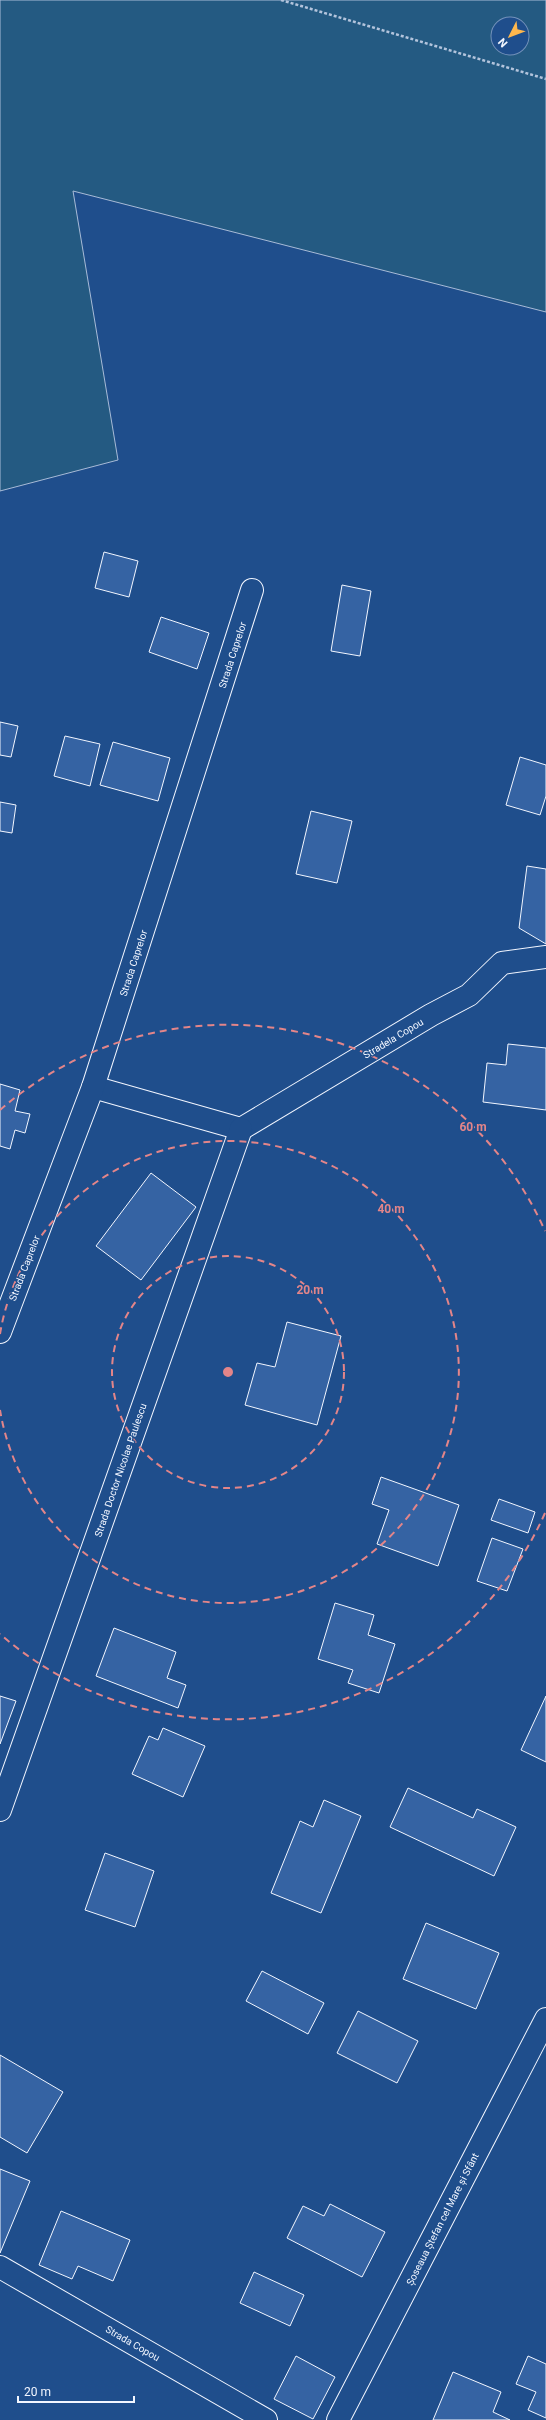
<svg xmlns="http://www.w3.org/2000/svg" width="546" height="2420" font-family="Roboto,sans-serif">
  <style>
    .green { fill: #245a82; stroke: #a8bbd7; fill-rule: evenodd }
    .building { fill: #3563a3; stroke: #f2f6ff }
    .lines { fill: none; stroke-linecap: round; stroke-linejoin: round }
    .street-casing { stroke: #f2f6ff; stroke-width: 24 }
    .secondary-casing { stroke: #f2f6ff; stroke-width: 24 }
    .path { stroke: #b3c4dc; stroke-width: 2.5; stroke-dasharray: 3 2; stroke-linecap: butt }
    .street { stroke: #1f4e8c; stroke-width: 22 }
    .secondary { stroke: #1f4e8c; stroke-width: 22 }
    .ring { fill: none; stroke: #e38589; stroke-width: 2; stroke-dasharray: 7 5 }
    .labels { text-anchor: middle; stroke-width: 3; stroke-linejoin: round; paint-order: stroke }
    .street-label { font-size: 10px; fill: #f2f6ff; stroke: #1f4e8c }
    .centre { fill: #e38589; stroke: #1f4e8c; stroke-width: 2 }
    .ring-label { font-size: 12px; text-anchor: middle; font-weight: bold; fill: #e38589; stroke: #1f4e8c; stroke-width: 3; stroke-linejoin: round; paint-order: stroke }
  </style>
  <rect width="100%" height="100%" fill="#1f4e8c"/>
  <path class="green" d="M 0,0 L 546,0 L 546,312 L 73,191 L 118,460 L 0,491 ZM 498,24 L 522,24 L 522,48 L 498,48 Z"/>
  <g class="building">
    <path d="M 104,552 L 138,561 L 129,597 L 95,588 Z"/>
    <path d="M 342,585 L 371,591 L 360,656 L 331,651 Z"/>
    <path d="M 161,617 L 209,633 L 197,669 L 149,652 Z"/>
    <path d="M 0,722 L 18,726 L 11,757 L 0,755 Z"/>
    <path d="M 65,736 L 100,744 L 90,786 L 54,776 Z"/>
    <path d="M 113,742 L 170,758 L 158,801 L 100,785 Z"/>
    <path d="M 520,757 L 546,765 L 546,796 L 540,815 L 506,805 Z"/>
    <path d="M 0,802 L 16,805 L 12,833 L 0,831 Z"/>
    <path d="M 311,811 L 352,821 L 337,883 L 296,874 Z"/>
    <path d="M 527,866 L 546,869 L 546,944 L 519,928 Z"/>
    <path d="M 508,1044 L 546,1048 L 546,1110 L 483,1102 L 487,1063 L 506,1065 Z"/>
    <path d="M 0,1084 L 20,1090 L 15,1111 L 30,1114 L 25,1133 L 15,1130 L 10,1149 L 0,1146 Z"/>
    <path d="M 151,1173 L 196,1207 L 141,1280 L 96,1246 Z"/>
    <path d="M 287,1322 L 341,1336 L 317,1425 L 245,1405 L 257,1363 L 275,1367 Z"/>
    <path d="M 381,1477 L 459,1505 L 438,1566 L 377,1544 L 389,1510 L 372,1504 Z"/>
    <path d="M 499,1499 L 535,1512 L 528,1533 L 491,1520 Z"/>
    <path d="M 492,1538 L 523,1549 L 507,1591 L 477,1581 Z"/>
    <path d="M 335,1603 L 374,1615 L 368,1635 L 395,1644 L 379,1693 L 348,1683 L 353,1670 L 318,1659 Z"/>
    <path d="M 114,1628 L 176,1652 L 167,1678 L 186,1685 L 178,1708 L 96,1676 Z"/>
    <path d="M 0,1696 L 16,1701 L 0,1744 Z"/>
    <path d="M 546,1696 L 546,1762 L 521,1750 Z"/>
    <path d="M 163,1728 L 205,1746 L 183,1797 L 132,1774 L 149,1736 L 158,1740 Z"/>
    <path d="M 408,1788 L 473,1818 L 477,1809 L 516,1827 L 494,1876 L 390,1827 Z"/>
    <path d="M 324,1800 L 361,1816 L 321,1913 L 271,1893 L 300,1821 L 313,1827 Z"/>
    <path d="M 105,1853 L 154,1871 L 135,1927 L 85,1910 Z"/>
    <path d="M 426,1923 L 499,1953 L 476,2009 L 403,1979 Z"/>
    <path d="M 262,1971 L 324,2003 L 308,2034 L 246,2001 Z"/>
    <path d="M 358,2011 L 418,2041 L 397,2083 L 337,2053 Z"/>
    <path d="M 0,2055 L 63,2092 L 27,2153 L 0,2137 Z"/>
    <path d="M 0,2169 L 30,2181 L 0,2253 Z"/>
    <path d="M 330,2204 L 385,2232 L 362,2277 L 287,2238 L 303,2206 L 324,2216 Z"/>
    <path d="M 61,2211 L 130,2240 L 113,2281 L 78,2266 L 72,2279 L 39,2265 Z"/>
    <path d="M 254,2272 L 304,2295 L 290,2326 L 240,2303 Z"/>
    <path d="M 296,2356 L 335,2377 L 313,2419 L 274,2399 Z"/>
    <path d="M 528,2356 L 546,2364 L 546,2418 L 528,2410 L 536,2392 L 516,2384 Z"/>
    <path d="M 453,2372 L 501,2392 L 493,2412 L 510,2420 L 433,2420 Z"/>
  </g>
  <g class="lines">
    <defs>
      <g id="street">
        <path d="M 93,1087 L 241,1129"/>
        <path d="M 241,1129 L 431,1015 L 469,995 L 502,963 L 546,957"/>
        <path d="M 0,1332 L 93,1087 L 252,590"/>
        <path d="M 0,1810 L 241,1129"/>
        <path d="M 0,2267 L 266,2420"/>
      </g>
      <path id="secondary" d="M 338,2420 L 546,2019"/>
    </defs>
    <use href="#street" class="street-casing"/>
    <use href="#secondary" class="secondary-casing"/>
    <path class="path" d="M 281,0 L 546,79"/>
    <use href="#street" class="street"/>
    <use href="#secondary" class="secondary"/>
  </g>
  <g class="ring">
    <circle cx="228" cy="1372" r="116"/>
    <path d="M0 1334A231 231 0 1 1 0 1410"/>
    <path d="M545 1513A347 347 0 0 1 0 1634M0 1110A347 347 0 0 1 545 1231"/>
  </g>
  <g class="labels">
    <g class="street-label">
      <text transform="translate(232 655) rotate(-72)" y="4">Strada Caprelor</text>
      <text transform="translate(133 963) rotate(-72)" y="4">Strada Caprelor</text>
      <text transform="translate(393 1038) rotate(-31)" y="4">Stradela Copou</text>
      <text transform="translate(24 1268) rotate(-69)" y="4">Strada Caprelor</text>
      <text transform="translate(120 1470) rotate(-71)" y="4">Strada Doctor Nicolae Paulescu</text>
      <text transform="translate(442 2219) rotate(-63)" y="4">Șoseaua Ștefan cel Mare și Sfânt</text>
      <text transform="translate(133 2343) rotate(30)" y="4">Strada Copou</text>
    </g>
  </g>
  <circle cx="228" cy="1372" r="6" class="centre"/>
  <g class="ring-label">
    <text x="473" y="1131">60 m</text>
    <text x="391" y="1213">40 m</text>
    <text x="310" y="1294">20 m</text>
  </g>
  <g transform="translate(510 36) rotate(228)"><circle r="19" fill="#1f4e8c" stroke="#7391ba"/>
  <path d="M0-3L7 15L0 10L-7 15Z" fill="#ffb74d"/>
  <text y="-6" font-size="11" font-weight="bold" text-anchor="middle" fill="#f2f6ff">N</text>
  </g>
  <path d="M18 2396v6h116v-6" fill="none" stroke="#f2f6ff" stroke-width="2"/>
  <text x="24" y="2396" font-size="12" fill="#f2f6ff" stroke="#1f4e8c" stroke-width="3" paint-order="stroke">20 m</text>
</svg>
